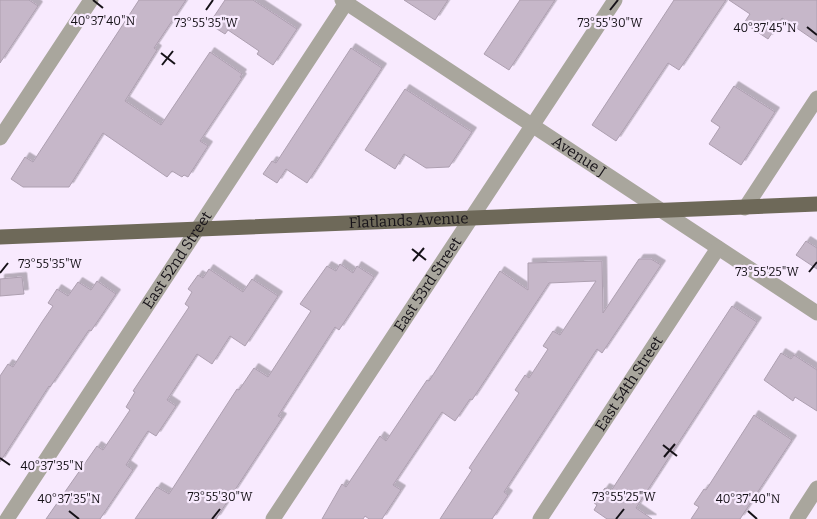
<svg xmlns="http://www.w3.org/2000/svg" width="817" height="519" font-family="Bitter,serif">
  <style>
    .building { fill: #c6b7c9; stroke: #ad9fb0; filter: url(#shadow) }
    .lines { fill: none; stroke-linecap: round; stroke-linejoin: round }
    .minor { stroke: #a9a69d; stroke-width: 15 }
    .major { stroke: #6e6959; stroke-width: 15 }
    .ticks { fill: none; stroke: #161218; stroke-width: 2 }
    .labels { text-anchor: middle; stroke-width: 4.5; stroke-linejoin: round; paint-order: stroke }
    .street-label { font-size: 15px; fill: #161218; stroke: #f8eafe }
    .ticks-label { font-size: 12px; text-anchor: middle; fill: #161218; stroke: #f8eafe; stroke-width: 4.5; stroke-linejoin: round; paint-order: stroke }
  </style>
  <defs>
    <filter id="shadow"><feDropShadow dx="4.5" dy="-4.5" stdDeviation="0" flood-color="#0004"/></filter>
  </defs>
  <rect width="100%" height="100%" fill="#f8eafe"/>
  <g class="building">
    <path d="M 0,0 L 29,0 L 38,6 L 0,63 Z"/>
    <path d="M 139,0 L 186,0 L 154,48 L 157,50 L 125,101 L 161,125 L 210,52 L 242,74 L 240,77 L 242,78 L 200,141 L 208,146 L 188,177 L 184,175 L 182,177 L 172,171 L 167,177 L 103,133 L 69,187 L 23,187 L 11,179 L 25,157 L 33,162 Z"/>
    <path d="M 225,0 L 253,0 L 297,29 L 273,65 L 257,54 L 259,51 L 228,30 L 225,34 L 209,24 Z"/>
    <path d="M 404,0 L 448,0 L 435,20 Z"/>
    <path d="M 520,0 L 555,0 L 509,70 L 484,54 Z"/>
    <path d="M 674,0 L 726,0 L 679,70 L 668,63 L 616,141 L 592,125 Z"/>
    <path d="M 729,0 L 817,0 L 817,42 L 782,18 L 768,39 L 744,23 L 750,14 Z"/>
    <path d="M 351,48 L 382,68 L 307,183 L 286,169 L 277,183 L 263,174 L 272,161 L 276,163 Z"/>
    <path d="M 734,86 L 775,112 L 741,165 L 709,144 L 720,127 L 711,121 Z"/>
    <path d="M 405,89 L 472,132 L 449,167 L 426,168 L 404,154 L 395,169 L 365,150 Z"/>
    <path d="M 806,241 L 817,248 L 817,269 L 796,255 Z"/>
    <path d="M 639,259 L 651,259 L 661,265 L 602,353 L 597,349 L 504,492 L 508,495 L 492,519 L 440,519 L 472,470 L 469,468 L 519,393 L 515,390 L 525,375 L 529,378 L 548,349 L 543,346 L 553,331 L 560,335 L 596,281 L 549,283 L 472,400 L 470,399 L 455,421 L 442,412 L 393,485 L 401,490 L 382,519 L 369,519 L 365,516 L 363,519 L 322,519 L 342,484 L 346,487 L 380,436 L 386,441 L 427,380 L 429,381 L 500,271 L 528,290 L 528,263 L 602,261 L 603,313 Z"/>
    <path d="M 340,264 L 353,273 L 357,266 L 374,277 L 339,330 L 335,327 L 301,380 L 278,416 L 282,418 L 216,519 L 135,519 L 157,487 L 169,494 L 237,389 L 239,390 L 254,368 L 268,377 L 311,311 L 300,304 L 327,266 L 336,271 Z"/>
    <path d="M 209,269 L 243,292 L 252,279 L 278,296 L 245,346 L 230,336 L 212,364 L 197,354 L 167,400 L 176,406 L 156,436 L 148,431 L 140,443 L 126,465 L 133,470 L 100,519 L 46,519 L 97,446 L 103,450 L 118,428 L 130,410 L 126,407 L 135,392 L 133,391 L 189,307 L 185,304 L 192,292 L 188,289 L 198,275 L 203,278 Z"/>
    <path d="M 22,277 L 24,294 L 0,296 L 0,279 Z"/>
    <path d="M 97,281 L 116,294 L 91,331 L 89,330 L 50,387 L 49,386 L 0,462 L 0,376 L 8,364 L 13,367 L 42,322 L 53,306 L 48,303 L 57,289 L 68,296 L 78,282 L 91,290 Z"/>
    <path d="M 732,306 L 757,322 L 636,508 L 652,519 L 607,519 L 594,510 L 597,505 L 594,503 L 605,488 L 611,491 Z"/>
    <path d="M 781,353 L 791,359 L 794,355 L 817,370 L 817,411 L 795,397 L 793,401 L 764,380 Z"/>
    <path d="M 754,415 L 792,440 L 740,519 L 691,519 L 699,507 L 694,504 L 704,489 L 706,490 Z"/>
  </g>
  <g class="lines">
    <g class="minor">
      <path id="s1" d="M 342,0 L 817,313"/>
      <path d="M 0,138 L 91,0"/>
      <path d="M 745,208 L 817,98"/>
      <path id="s2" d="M 7,519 L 348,0"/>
      <path id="s3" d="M 273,519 L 615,0"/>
      <path id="s4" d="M 540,519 L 718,248"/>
      <path d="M 797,519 L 817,488"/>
    </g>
    <path class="major" id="s5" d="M 0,237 L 817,204"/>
  </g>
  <path class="ticks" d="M 93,0 L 103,8M 206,10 L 213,0M 610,10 L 618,0M 807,27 L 817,35M 161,53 L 175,64M 162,65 L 173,51M 412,249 L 426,260M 413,261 L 424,248M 809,272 L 817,262M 0,273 L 8,263M 663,445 L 677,456M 664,457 L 675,444M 0,458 L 10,465M 69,511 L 79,519M 748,511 L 757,519M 212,519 L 220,509M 616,519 L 624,509"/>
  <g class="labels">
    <g class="street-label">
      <text dy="5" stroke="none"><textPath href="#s1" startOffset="284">Avenue J</textPath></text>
      <text dy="5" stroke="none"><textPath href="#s5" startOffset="409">Flatlands Avenue</textPath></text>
      <text dy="5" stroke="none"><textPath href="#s2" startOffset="310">East 52nd Street</textPath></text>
      <text dy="5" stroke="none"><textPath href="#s3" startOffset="281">East 53rd Street</textPath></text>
      <text dy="5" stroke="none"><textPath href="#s4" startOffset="162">East 54th Street</textPath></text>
    </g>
  </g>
  <g class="ticks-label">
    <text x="103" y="25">40°37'40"N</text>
    <text x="206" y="27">73°55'35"W</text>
    <text x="610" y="27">73°55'30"W</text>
    <text x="765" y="32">40°37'45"N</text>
    <text x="50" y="268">73°55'35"W</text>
    <text x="767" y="276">73°55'25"W</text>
    <text x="52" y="470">40°37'35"N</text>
    <text x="220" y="501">73°55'30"W</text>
    <text x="624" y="501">73°55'25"W</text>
    <text x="69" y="503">40°37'35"N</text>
    <text x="748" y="503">40°37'40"N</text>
  </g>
</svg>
